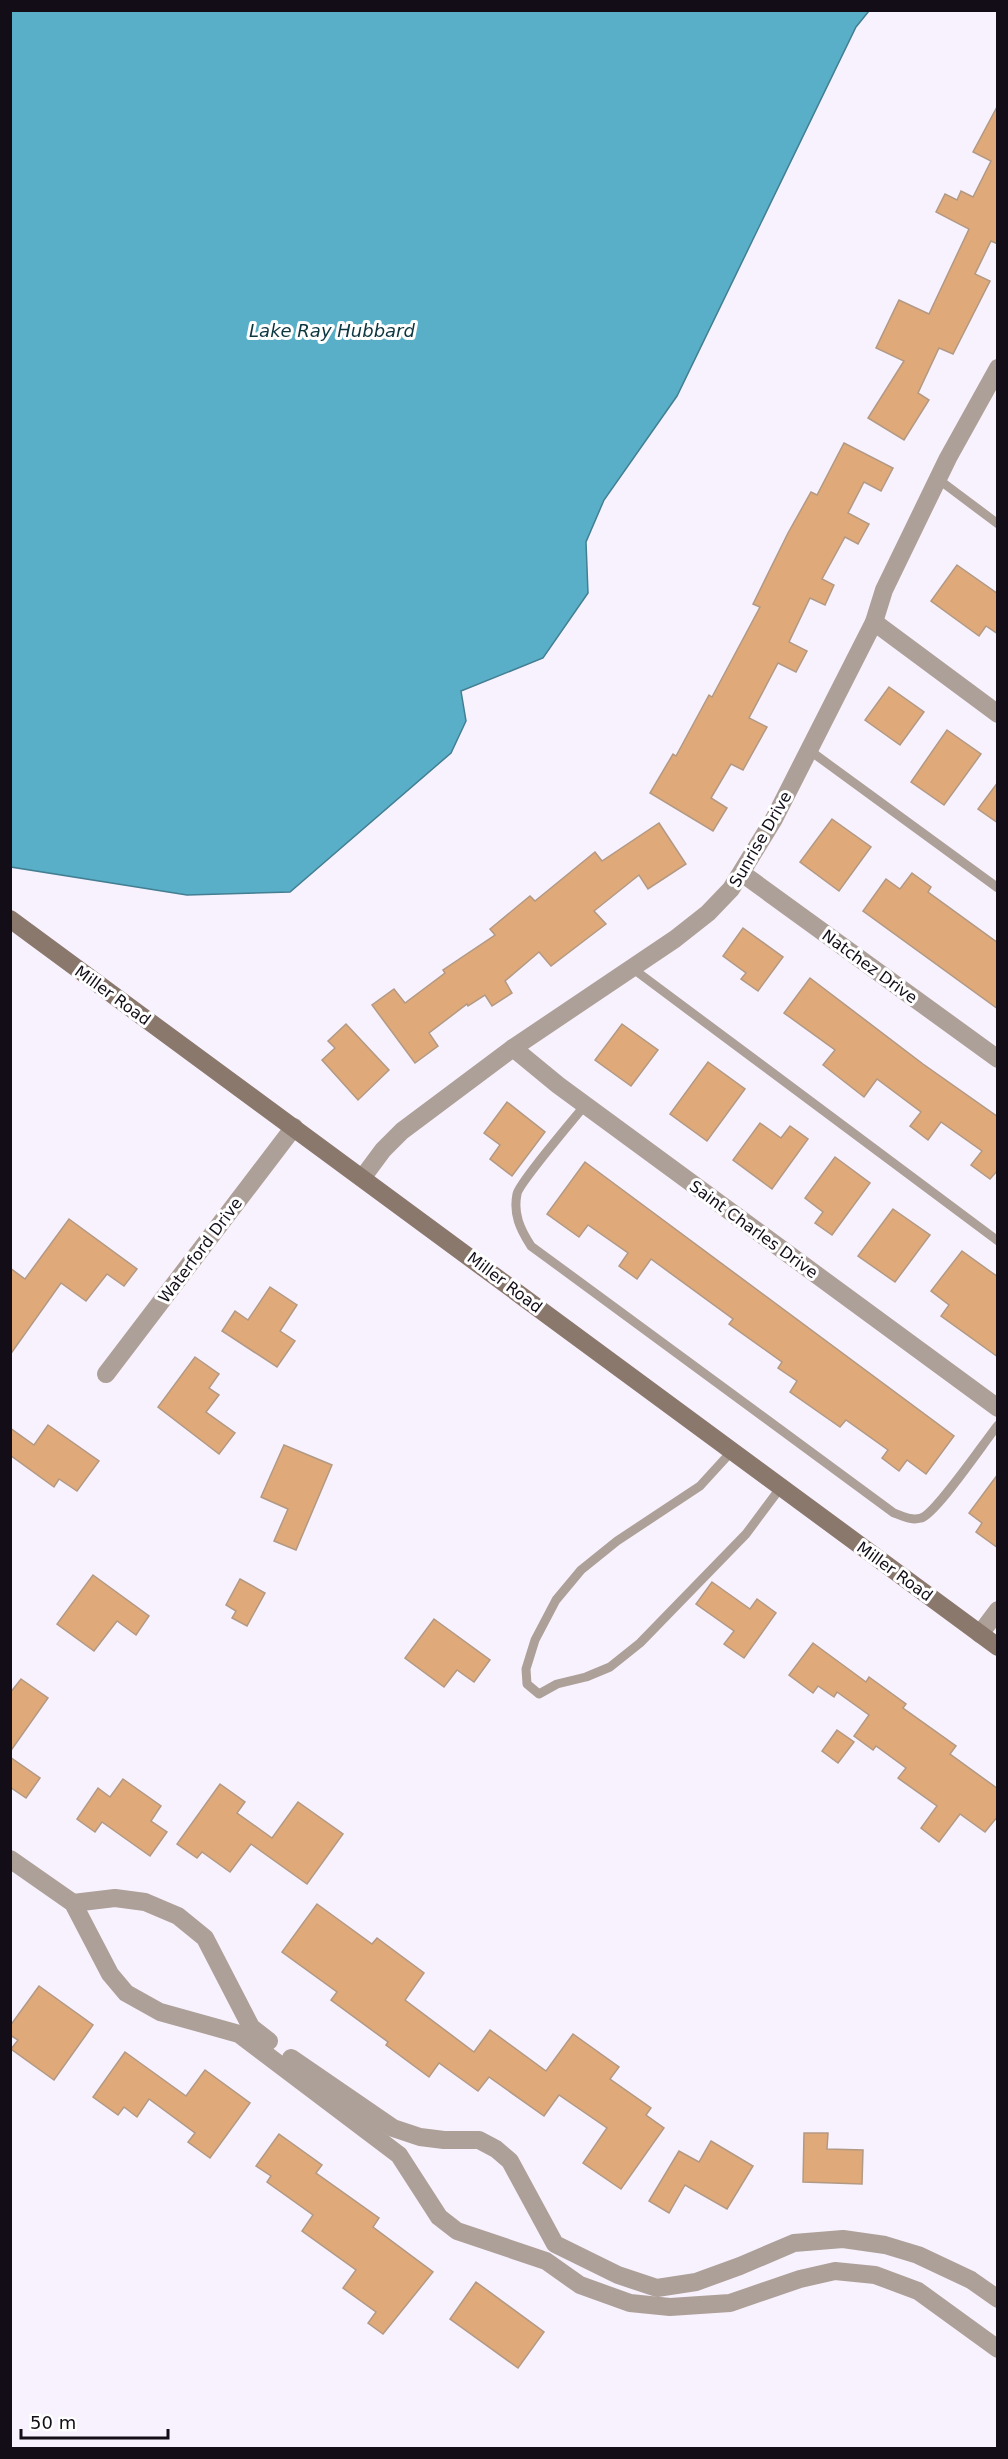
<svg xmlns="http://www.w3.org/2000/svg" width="1008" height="2459" font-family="'DejaVu Sans',sans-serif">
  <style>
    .water { fill: #58afc7; stroke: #437e92; stroke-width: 1.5 }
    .building { fill: #e0a979; stroke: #b29984; stroke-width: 1.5 }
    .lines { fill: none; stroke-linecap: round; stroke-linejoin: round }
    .service { stroke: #ada098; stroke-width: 9 }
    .minor { stroke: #ada098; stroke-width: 18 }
    .secondary { stroke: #8a786d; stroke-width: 18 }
    .labels { text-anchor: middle; stroke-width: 6; stroke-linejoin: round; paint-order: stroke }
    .street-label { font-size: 16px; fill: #120d17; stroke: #fff }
    .water-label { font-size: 18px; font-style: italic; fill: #0c3640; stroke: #fff }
  </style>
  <rect width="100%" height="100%" fill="#f8f2fe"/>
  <path class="water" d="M 10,11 L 869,11 L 856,27 L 677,396 L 604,500 L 586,542 L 588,593 L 543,658 L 461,691 L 466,721 L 451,753 L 290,892 L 187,895 L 11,867 Z"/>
  <g class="building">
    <path d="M 998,105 L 998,244 L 991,241 L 975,274 L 990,281 L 953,354 L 939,348 L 918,393 L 929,400 L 904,440 L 868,418 L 904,361 L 876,348 L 899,300 L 929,314 L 969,229 L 936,212 L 945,194 L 957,200 L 961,191 L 973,197 L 991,161 L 973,152 Z"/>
    <path d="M 844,443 L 893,468 L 881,491 L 864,482 L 848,513 L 869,524 L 858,544 L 845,537 L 822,579 L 834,585 L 825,605 L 810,598 L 789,642 L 807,651 L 796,672 L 778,663 L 749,718 L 767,727 L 743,770 L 731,764 L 711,798 L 727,808 L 713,831 L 650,793 L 673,754 L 676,756 L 709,695 L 712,697 L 760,607 L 753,604 L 788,533 L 811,492 L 817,495 Z"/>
    <path d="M 957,565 L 998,594 L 998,634 L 986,626 L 979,636 L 931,601 Z"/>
    <path d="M 889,687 L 924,712 L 900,745 L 865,720 Z"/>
    <path d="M 947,730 L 981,754 L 944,805 L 911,782 Z"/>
    <path d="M 998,782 L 998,823 L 978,809 Z"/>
    <path d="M 832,819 L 871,847 L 839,891 L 800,862 Z"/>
    <path d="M 659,823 L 686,864 L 648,889 L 639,875 L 594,911 L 606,924 L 551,966 L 539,952 L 505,981 L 512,993 L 492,1006 L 485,995 L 468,1006 L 467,1004 L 429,1033 L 438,1046 L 415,1063 L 372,1005 L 394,989 L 405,1003 L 445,973 L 443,970 L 495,935 L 490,929 L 530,896 L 535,901 L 595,852 L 602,861 Z"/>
    <path d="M 912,873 L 931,887 L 928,892 L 998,943 L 998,1009 L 863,911 L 886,879 L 900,889 Z"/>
    <path d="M 743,928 L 783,957 L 758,991 L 741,979 L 746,973 L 723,956 Z"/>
    <path d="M 810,978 L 923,1064 L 998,1117 L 998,1170 L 990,1179 L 971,1165 L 982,1151 L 941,1122 L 928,1140 L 910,1126 L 921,1112 L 877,1079 L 864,1097 L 823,1065 L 835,1050 L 784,1013 Z"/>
    <path d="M 346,1024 L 389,1070 L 358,1100 L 322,1060 L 335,1048 L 328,1041 Z"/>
    <path d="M 622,1024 L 658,1050 L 631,1086 L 595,1060 Z"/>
    <path d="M 708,1062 L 745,1089 L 707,1141 L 670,1114 Z"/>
    <path d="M 507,1102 L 545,1132 L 512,1176 L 490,1159 L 500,1145 L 484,1133 Z"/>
    <path d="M 760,1123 L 781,1138 L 790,1126 L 808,1139 L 772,1189 L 733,1160 Z"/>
    <path d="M 835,1157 L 870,1183 L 832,1235 L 815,1223 L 823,1212 L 805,1198 Z"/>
    <path d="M 585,1162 L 954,1436 L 926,1474 L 907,1460 L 899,1471 L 882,1458 L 888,1450 L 846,1420 L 840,1427 L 790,1392 L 797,1381 L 778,1368 L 782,1362 L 729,1324 L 733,1319 L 651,1259 L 637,1279 L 619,1266 L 628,1253 L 588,1225 L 579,1237 L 547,1214 Z"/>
    <path d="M 893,1209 L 930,1235 L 895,1282 L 858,1256 Z"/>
    <path d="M 69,1219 L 137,1269 L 124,1286 L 107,1274 L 86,1301 L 61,1283 L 10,1355 L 10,1268 L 25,1279 Z"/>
    <path d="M 962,1251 L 998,1277 L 998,1357 L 941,1316 L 949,1305 L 931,1291 Z"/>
    <path d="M 270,1287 L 297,1305 L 280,1331 L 295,1341 L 277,1367 L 222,1331 L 235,1311 L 248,1320 Z"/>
    <path d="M 195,1357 L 219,1374 L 209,1388 L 219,1395 L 206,1412 L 235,1433 L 219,1454 L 158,1407 Z"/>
    <path d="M 48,1425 L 99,1461 L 77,1491 L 59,1479 L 54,1487 L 10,1455 L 10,1428 L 34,1445 Z"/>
    <path d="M 284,1445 L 332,1465 L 296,1550 L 274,1541 L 288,1509 L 261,1497 Z"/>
    <path d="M 998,1474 L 998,1548 L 976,1532 L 982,1523 L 969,1513 Z"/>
    <path d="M 93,1575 L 149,1616 L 136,1635 L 117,1621 L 94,1651 L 57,1624 Z"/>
    <path d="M 240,1579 L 265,1593 L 247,1626 L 232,1618 L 236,1611 L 226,1605 Z"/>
    <path d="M 712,1582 L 750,1609 L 757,1599 L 776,1613 L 744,1658 L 724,1644 L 734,1631 L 696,1604 Z"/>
    <path d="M 434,1619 L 490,1660 L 474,1682 L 457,1670 L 444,1687 L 405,1658 Z"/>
    <path d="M 813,1643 L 866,1682 L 869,1677 L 906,1704 L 903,1708 L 956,1746 L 950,1754 L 998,1789 L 998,1816 L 985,1832 L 960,1814 L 939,1842 L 921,1828 L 937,1806 L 898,1778 L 906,1768 L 876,1746 L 873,1750 L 854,1736 L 869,1715 L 837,1692 L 834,1697 L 818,1686 L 813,1693 L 789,1675 Z"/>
    <path d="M 21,1679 L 48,1698 L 10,1752 L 10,1693 Z"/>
    <path d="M 837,1730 L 854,1742 L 838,1763 L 822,1751 Z"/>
    <path d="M 10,1757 L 40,1778 L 26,1798 L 10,1787 Z"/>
    <path d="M 123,1779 L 161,1806 L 151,1821 L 167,1832 L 150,1856 L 102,1822 L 95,1832 L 77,1819 L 98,1788 L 110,1797 Z"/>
    <path d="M 220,1784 L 245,1802 L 237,1813 L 272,1838 L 298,1802 L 343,1834 L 307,1884 L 251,1844 L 230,1872 L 202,1852 L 197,1858 L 177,1844 Z"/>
    <path d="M 317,1904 L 372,1944 L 377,1938 L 424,1973 L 405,2000 L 474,2052 L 490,2030 L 546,2071 L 573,2034 L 619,2067 L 610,2079 L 651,2108 L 646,2115 L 664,2128 L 621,2189 L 583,2163 L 607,2128 L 559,2095 L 544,2116 L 489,2077 L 478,2091 L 439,2063 L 429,2077 L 386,2045 L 388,2042 L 331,2000 L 337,1992 L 282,1952 Z"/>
    <path d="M 39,1986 L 93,2025 L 54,2080 L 11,2049 L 18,2040 L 10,2035 L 10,2026 Z"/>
    <path d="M 125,2052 L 186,2096 L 205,2070 L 250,2103 L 210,2158 L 188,2142 L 195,2133 L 149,2099 L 137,2117 L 124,2107 L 118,2115 L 93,2097 Z"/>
    <path d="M 804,2133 L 828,2133 L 827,2149 L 863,2150 L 862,2184 L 803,2182 Z"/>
    <path d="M 279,2134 L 322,2165 L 316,2173 L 379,2218 L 373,2227 L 433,2272 L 383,2334 L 368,2323 L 376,2312 L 343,2288 L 356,2270 L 302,2231 L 313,2215 L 267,2182 L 271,2176 L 256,2166 Z"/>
    <path d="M 711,2141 L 753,2166 L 727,2209 L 685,2185 L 669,2213 L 649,2201 L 679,2151 L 699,2162 Z"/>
    <path d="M 476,2282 L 544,2332 L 518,2368 L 450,2319 Z"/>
  </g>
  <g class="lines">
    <g class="service">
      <path d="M 938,479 L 998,524"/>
      <path d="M 809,750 L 998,888"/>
      <path d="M 632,968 L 998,1241"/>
      <path d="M 585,1105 C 574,1119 519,1183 517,1194 C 513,1214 520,1229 531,1246 L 894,1513 C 903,1516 911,1521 921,1518 C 935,1515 985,1441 998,1425"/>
      <path d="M 732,1451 L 700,1486 L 617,1541 L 581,1570 L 556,1600 L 535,1640 L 526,1669 L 527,1684 L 539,1694 L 557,1684 L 586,1677 L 610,1667 L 640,1643 L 746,1534 L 781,1487"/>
    </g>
    <g class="minor">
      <path d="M 874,622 L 998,714"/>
      <path d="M 743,874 L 998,1059"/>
      <path d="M 513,1048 L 558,1085 L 998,1408"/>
      <path d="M 363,1177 L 383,1150 L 402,1131 L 513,1048 L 675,939 L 708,913 L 731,889 L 774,819 L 874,622 L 884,590 L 948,458 L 998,368"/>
      <path d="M 106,1374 L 294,1127"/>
      <path d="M 980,1634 L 998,1610"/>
      <path d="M 10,1859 L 73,1903 L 110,1974 L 126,1993 L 160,2012 L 239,2034 L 399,2155 L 439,2217 L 457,2231 L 546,2261 L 580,2285 L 630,2303 L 670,2307 L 730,2303 L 800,2279 L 835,2271 L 875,2275 L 918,2291 L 998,2349"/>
      <path d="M 73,1903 L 115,1898 L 145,1902 L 178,1916 L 205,1938 L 251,2027 L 269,2041"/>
      <path d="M 291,2058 L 393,2128 L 420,2137 L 444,2140 L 479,2140 L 496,2149 L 510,2161 L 555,2244 L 618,2275 L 657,2288 L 696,2282 L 740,2266 L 794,2243 L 843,2239 L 885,2245 L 918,2255 L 971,2280 L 998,2299"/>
    </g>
    <path class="secondary" d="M 10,919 L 998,1647"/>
  </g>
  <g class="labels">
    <g class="street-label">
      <text transform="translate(760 839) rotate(-60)" y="6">Sunrise Drive</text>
      <text transform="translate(870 966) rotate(36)" y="6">Natchez Drive</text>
      <text transform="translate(113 995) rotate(36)" y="6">Miller Road</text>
      <text transform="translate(754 1229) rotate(36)" y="6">Saint Charles Drive</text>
      <text transform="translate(200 1250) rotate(-53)" y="6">Waterford Drive</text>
      <text transform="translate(505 1282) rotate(37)" y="6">Miller Road</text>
      <text transform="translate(895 1571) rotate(36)" y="6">Miller Road</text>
    </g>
    <g class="water-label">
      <text x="332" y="337">Lake Ray Hubbard</text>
    </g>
  </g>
  <rect width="1008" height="2459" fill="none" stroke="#120d17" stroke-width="24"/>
  <path d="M21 2429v9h147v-9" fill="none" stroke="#120d17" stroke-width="3"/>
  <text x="30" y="2429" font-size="18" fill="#120d17" stroke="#ffffff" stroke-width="4.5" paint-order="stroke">50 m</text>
</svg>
